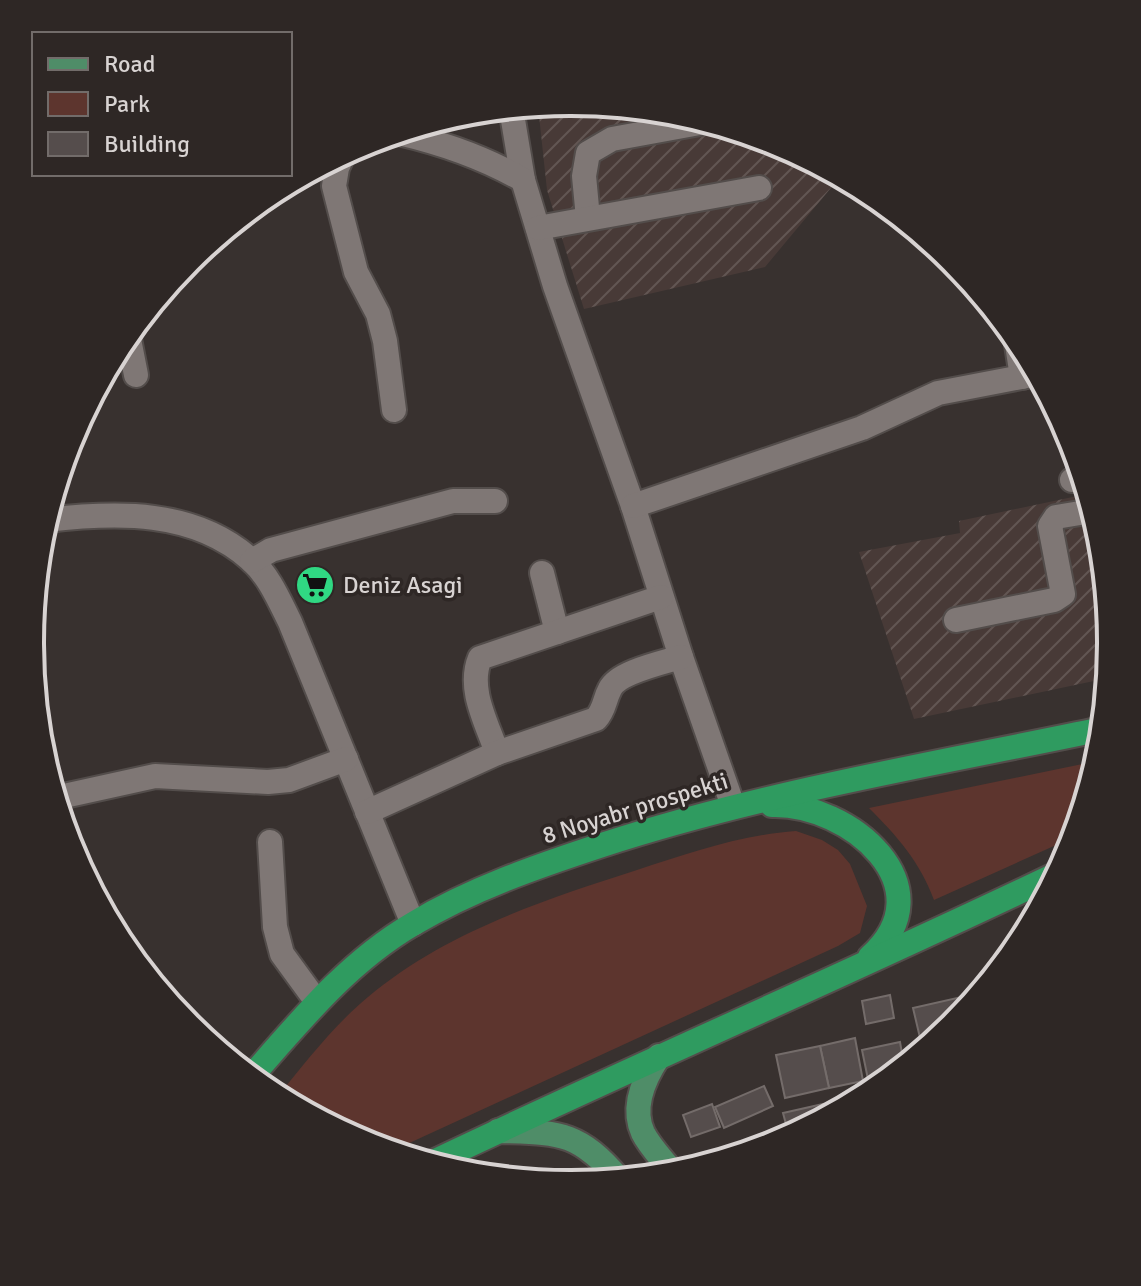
<svg xmlns="http://www.w3.org/2000/svg" width="1141" height="1286" font-family="Signika,sans-serif">
  <style>
    .industrial { fill: url(#industrial-furrows) }
    .green { fill: #5d352e }
    .building { fill: #554d4c; stroke: #746c6a; stroke-width: 2 }
    .lines { fill: none; stroke-linecap: round; stroke-linejoin: round }
    .minor-casing { stroke: #534d4b; stroke-width: 28 }
    .major-casing { stroke: #534d4b; stroke-width: 28 }
    .highway-casing { stroke: #534d4b; stroke-width: 28 }
    .minor { stroke: #7f7775; stroke-width: 24 }
    .major { stroke: #4f8d68; stroke-width: 24 }
    .highway { stroke: #2f9b60; stroke-width: 24 }
    .labels { text-anchor: middle; stroke-width: 7; stroke-linejoin: round; paint-order: stroke }
    .poi-label { font-size: 24px; fill: #d8d3d2; stroke: #2e2725; text-anchor: start }
    .street-label { font-size: 24px; fill: #d8d3d2; stroke: #2e2725 }
    .rim { fill: none; stroke: #d8d3d2; stroke-width: 4 }
  </style>
  <defs>
    <pattern id="industrial-furrows" width="10" height="10" patternUnits="userSpaceOnUse" patternTransform="scale(2)"><rect width="10" height="10" fill="#483a37"/><path d="M-1 1l2-2M0 10L10 0M9 11l2-2" fill="none" stroke="#625653"/></pattern>
  </defs>
  <rect width="100%" height="100%" fill="#38312f"/>
  <g class="industrial">
    <path d="M 571,103 L 676,113 L 778,144 L 840,177 L 765,267 L 584,309 L 547,190 L 538,106 Z"/>
    <path d="M 1087,494 L 1101,538 L 1111,643 L 1108,678 L 914,719 L 859,552 L 960,533 L 959,521 Z"/>
  </g>
  <g class="green">
    <path d="M 1097,761 L 1074,837 L 934,900 C 920,862 897,836 869,808 Z"/>
    <path d="M 796,831 L 822,840 L 838,850 L 850,864 L 867,906 L 860,933 L 838,946 L 392,1151 L 363,1142 L 278,1096 C 305,1063 334,1025 368,997 C 444,933 543,900 637,870 C 689,853 741,835 796,831 Z"/>
  </g>
  <g class="building">
    <path d="M 979,993 L 952,1026 L 937,1038 L 921,1042 L 913,1008 Z"/>
    <path d="M 890,995 L 894,1018 L 866,1024 L 862,1001 Z"/>
    <path d="M 855,1038 L 863,1081 L 829,1088 L 820,1046 Z"/>
    <path d="M 900,1042 L 904,1065 L 876,1088 L 870,1089 L 862,1050 Z"/>
    <path d="M 820,1046 L 829,1088 L 785,1098 L 776,1055 Z"/>
    <path d="M 764,1086 L 773,1106 L 724,1128 L 715,1107 Z"/>
    <path d="M 712,1104 L 720,1127 L 691,1137 L 683,1115 Z"/>
    <path d="M 823,1104 L 826,1116 L 787,1128 L 783,1113 Z"/>
  </g>
  <g class="lines">
    <defs>
      <g id="minor">
        <path d="M 511,108 L 523,180"/>
        <path d="M 399,133 C 442,143 485,158 523,180 L 555,286 L 633,506 L 681,657 L 733,806"/>
        <path d="M 343,155 L 337,168 L 334,186 L 356,272 L 378,314 L 385,341 L 394,410"/>
        <path d="M 588,218 L 584,176 L 588,153 L 612,139 L 705,122"/>
        <path d="M 538,228 L 759,188"/>
        <path d="M 128,334 L 136,375"/>
        <path d="M 1016,338 L 1022,377"/>
        <path d="M 1072,480 L 1082,478"/>
        <path d="M 633,506 L 862,428 L 938,393 L 1037,374"/>
        <path d="M 46,520 C 116,512 194,509 251,560 C 269,576 279,600 290,622 L 413,924"/>
        <path d="M 252,561 L 271,550 L 453,501 L 495,501"/>
        <path d="M 542,573 L 557,632"/>
        <path d="M 956,620 L 1054,600 L 1063,594 L 1050,526 L 1056,517 L 1092,511"/>
        <path d="M 497,753 C 487,723 467,689 480,658 L 661,597"/>
        <path d="M 55,798 L 155,776 L 268,782 L 289,780 L 346,759"/>
        <path d="M 367,812 L 497,753 L 596,719 C 605,709 604,700 610,689 C 618,672 662,663 681,657"/>
        <path d="M 270,842 L 275,927 L 282,954 L 317,1002"/>
      </g>
      <g id="major">
        <path d="M 659,1056 C 645,1077 631,1107 643,1133 C 650,1147 664,1161 673,1173"/>
        <path d="M 498,1131 C 558,1133 577,1130 619,1179"/>
      </g>
      <g id="highway">
        <path d="M 772,805 C 850,803 948,887 870,957"/>
        <path d="M 251,1077 C 300,1021 348,962 413,924 C 471,889 538,866 602,845 C 765,792 935,764 1102,729"/>
        <path d="M 431,1163 C 639,1064 850,973 1057,874"/>
      </g>
    </defs>
    <use href="#minor" class="minor-casing"/>
    <use href="#major" class="major-casing"/>
    <use href="#highway" class="highway-casing"/>
    <use href="#minor" class="minor"/>
    <use href="#major" class="major"/>
    <use href="#highway" class="highway"/>
  </g>
  <defs>
    <symbol id="supermarket-disc" viewBox="-11 -11 22 22"><circle r="9.5" fill="#30d883" stroke="#2e2725"/><path d="M-6-5.5h2.5l.6 2H6L4.5 2H-2.5L-4.4-4H-6ZM-1.5 3.2a1.3 1.3 0 1 0 .1 0ZM3 3.2a1.3 1.3 0 1 0 .1 0Z" fill="#111"/></symbol>
  </defs>
  <g fill-rule="evenodd">
    <use href="#supermarket-disc" x="293" y="563" width="44" height="44"/>
  </g>
  <g class="labels">
    <g class="poi-label">
      <text x="343" y="593">Deniz Asagi</text>
    </g>
    <g class="street-label">
      <text transform="translate(635 808) rotate(-17)" y="8">8 Noyabr prospekti</text>
    </g>
  </g>
  <path d="M0 0H1141V1286H0ZM570 116H571A526 526 0 0 1 1097 642V644A526 526 0 0 1 571 1170H570A526 526 0 0 1 44 644V642A526 526 0 0 1 570 116Z" fill="#2e2725" fill-rule="evenodd"/>
  <path class="rim" d="M570 116H571A526 526 0 0 1 1097 642V644A526 526 0 0 1 571 1170H570A526 526 0 0 1 44 644V642A526 526 0 0 1 570 116Z"/>
  <rect x="32" y="32" width="260" height="144" fill="#2e2725" stroke="#726c6a" stroke-width="2"/>
  <rect x="48" y="58" width="40" height="12" fill="#4f8d68" stroke="#726c6a" stroke-width="2"/>
  <text x="104" y="72" font-size="24" fill="#d8d3d2">Road</text>
  <rect x="48" y="92" width="40" height="24" fill="#5d352e" stroke="#726c6a" stroke-width="2"/>
  <text x="104" y="112" font-size="24" fill="#d8d3d2">Park</text>
  <rect x="48" y="132" width="40" height="24" fill="#554d4c" stroke="#726c6a" stroke-width="2"/>
  <text x="104" y="152" font-size="24" fill="#d8d3d2">Building</text>
</svg>
